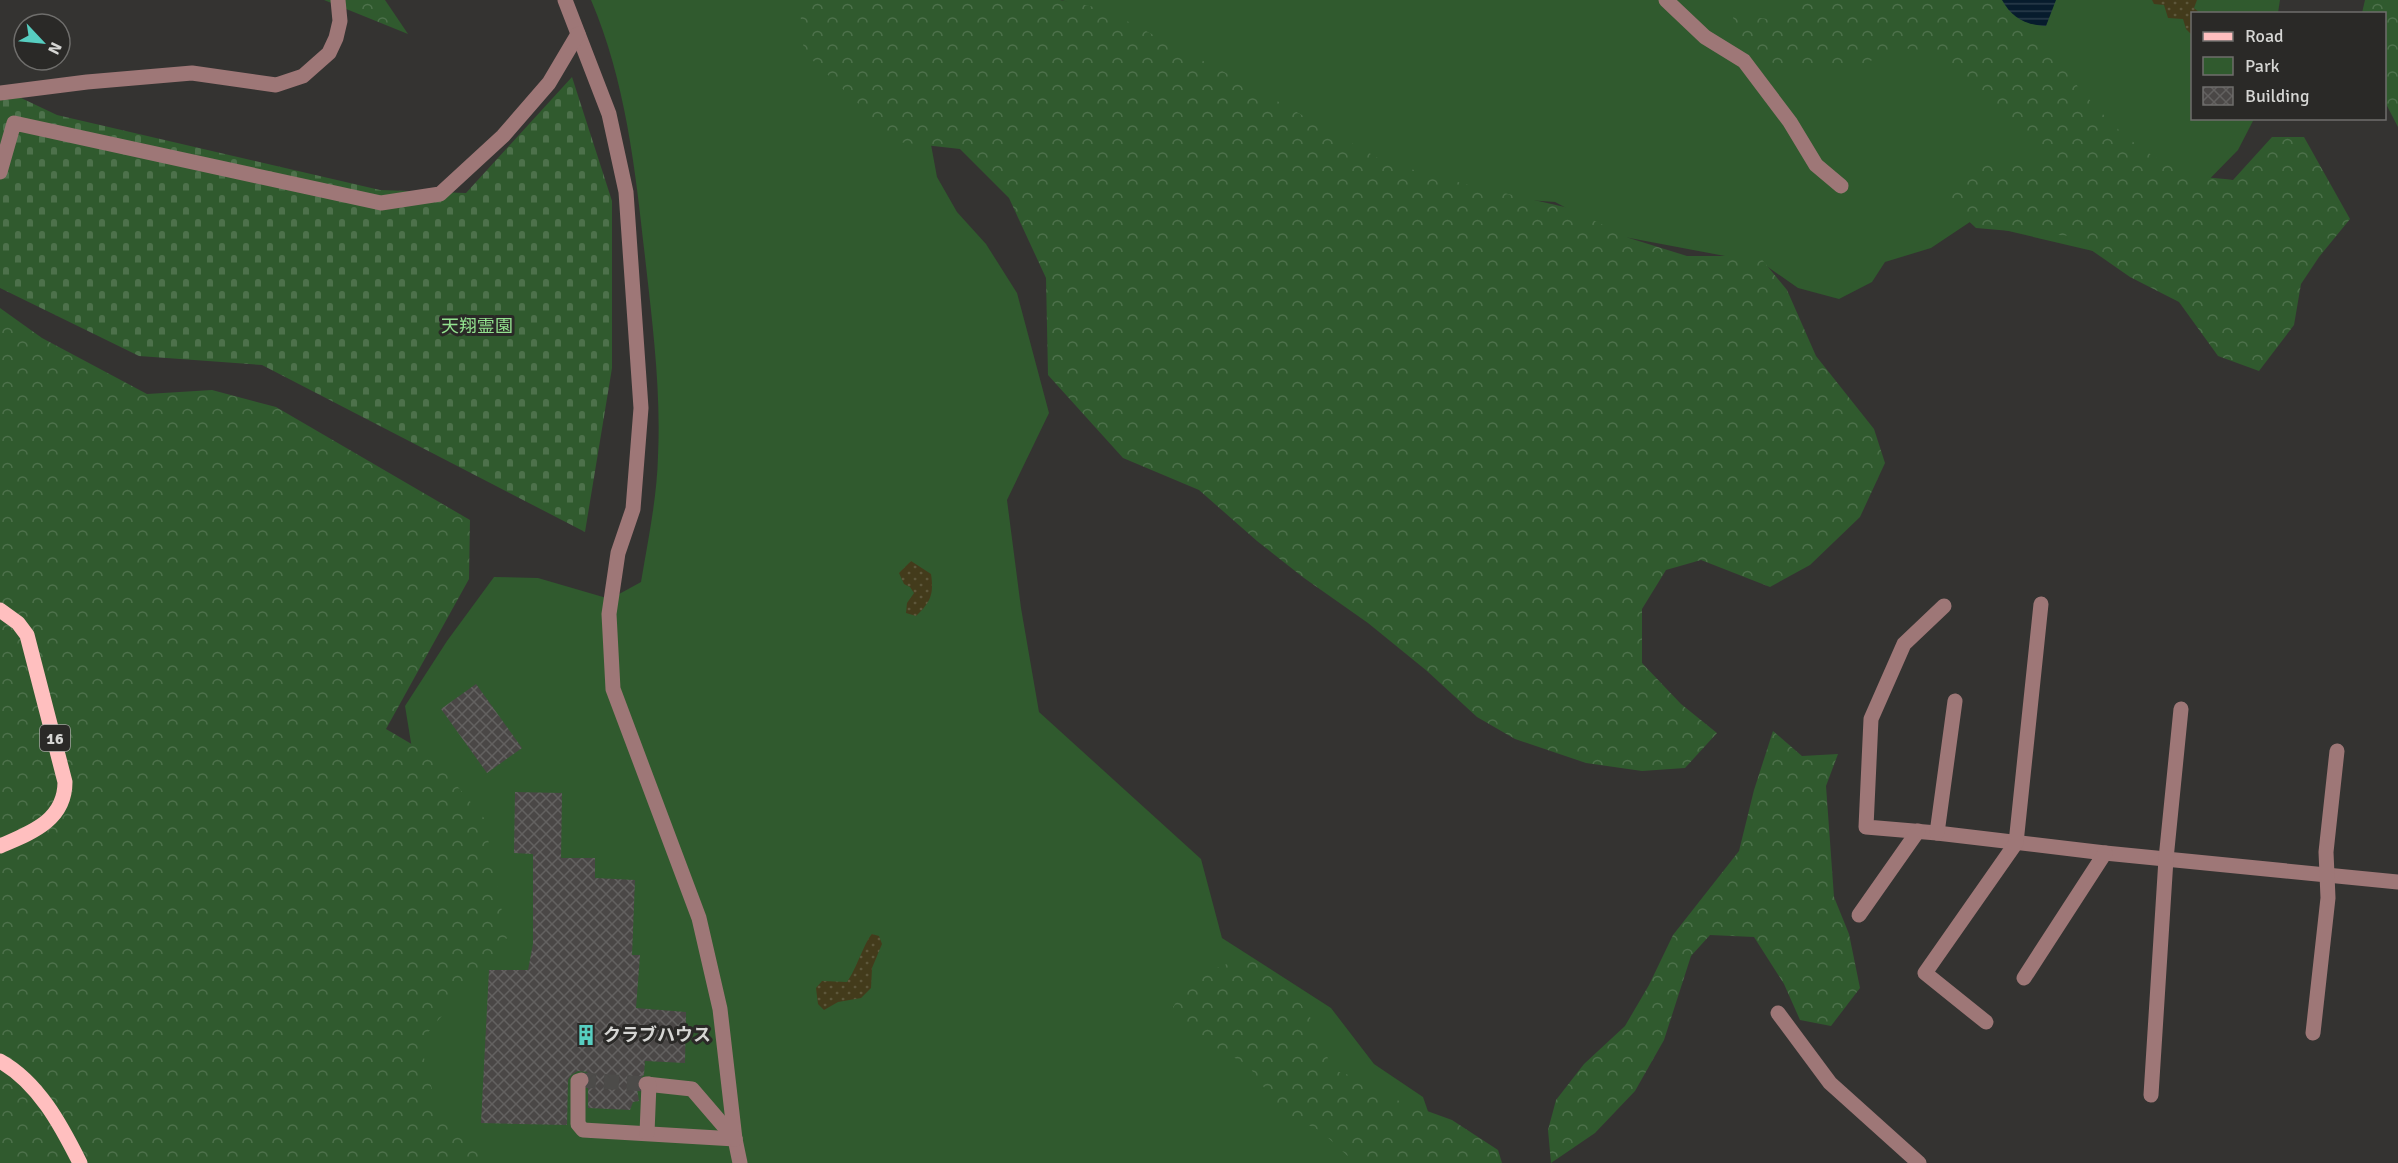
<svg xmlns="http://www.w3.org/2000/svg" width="2398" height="1163" font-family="Signika,'Noto Sans JP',sans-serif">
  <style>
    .green { fill: #305a2e }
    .forest { fill: url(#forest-crowns) }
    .sand { fill: url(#sand-dots) }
    .cemetery { fill: url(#cemetery-stones) }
    .water { fill: url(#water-rules) }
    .building { fill: url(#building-cross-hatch) }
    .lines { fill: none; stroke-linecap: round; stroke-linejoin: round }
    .minor-tunnel { stroke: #4c4b49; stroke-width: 15; stroke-dasharray: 15 8; stroke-linecap: butt }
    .minor { stroke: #9e7777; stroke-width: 15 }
    .major { stroke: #ffbfbf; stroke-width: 15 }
    .labels { text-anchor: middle; stroke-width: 6; stroke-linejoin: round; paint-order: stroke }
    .shield { fill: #2a2927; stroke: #a2a2a0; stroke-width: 1.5 }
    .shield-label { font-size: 16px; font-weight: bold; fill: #d6d6d4 }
    .park-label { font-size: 18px; fill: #93e28f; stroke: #2a2927 }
    .poi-label { font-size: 18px; font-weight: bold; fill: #d6d6d4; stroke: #2a2927; text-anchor: start }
  </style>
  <defs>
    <pattern id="forest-crowns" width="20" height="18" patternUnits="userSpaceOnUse" patternTransform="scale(1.5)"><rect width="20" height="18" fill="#305a2e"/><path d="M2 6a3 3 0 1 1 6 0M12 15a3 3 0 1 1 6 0" fill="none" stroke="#4d714b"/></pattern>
    <pattern id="sand-dots" width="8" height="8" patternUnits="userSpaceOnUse" patternTransform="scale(1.5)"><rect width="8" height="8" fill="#433b1b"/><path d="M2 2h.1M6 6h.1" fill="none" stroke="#5d573b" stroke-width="1.8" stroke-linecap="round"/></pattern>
    <pattern id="cemetery-stones" width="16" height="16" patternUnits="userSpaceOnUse" patternTransform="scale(1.5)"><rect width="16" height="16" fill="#305a2e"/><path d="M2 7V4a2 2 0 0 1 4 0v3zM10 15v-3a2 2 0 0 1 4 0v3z" fill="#4d714b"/></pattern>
    <pattern id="water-rules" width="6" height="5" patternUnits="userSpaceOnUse" patternTransform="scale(1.5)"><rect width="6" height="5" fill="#071c2d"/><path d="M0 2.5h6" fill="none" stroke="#2a3c4b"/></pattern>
    <pattern id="building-cross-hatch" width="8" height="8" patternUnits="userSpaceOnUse" patternTransform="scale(1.5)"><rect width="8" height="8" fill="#4a4746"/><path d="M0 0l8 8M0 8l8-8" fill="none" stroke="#636160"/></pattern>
  </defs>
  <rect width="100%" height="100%" fill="#343331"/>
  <g class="green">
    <path d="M 591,0 L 931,0 L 910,31 L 937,177 L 957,212 L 986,244 L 1017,293 L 1049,413 L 1007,500 L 1021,608 L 1039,712 L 1201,859 L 1222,938 L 1331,1008 L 1374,1064 L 1423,1097 L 1446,1163 L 466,1163 L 427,1101 L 407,1046 L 413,755 L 405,706 L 447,641 L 494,577 L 538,578 L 610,599 L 641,582 C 648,540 657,498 658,456 C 661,392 653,328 646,266 C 636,176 627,84 591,0 Z"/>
    <path d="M 1062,0 L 2280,0 L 2278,13 L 2192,14 L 2192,118 L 2254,119 L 2238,150 L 2143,247 L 2097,252 L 1970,222 L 1931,248 L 1885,262 L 1872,282 L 1839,299 L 1798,288 L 1762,263 L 1619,236 L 1555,202 L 1500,198 L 1453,200 L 1149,35 Z"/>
  </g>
  <g class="forest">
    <path d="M 324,0 L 385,0 L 408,34 Z"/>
    <path d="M 799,0 L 1060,0 L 1104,9 L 1247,84 L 1385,162 L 1469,185 L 1569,208 L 1629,238 L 1687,256 L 1759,256 L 1787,290 L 1816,356 L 1874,429 L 1885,463 L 1860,517 L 1810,565 L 1770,587 L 1701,560 L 1666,570 L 1642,609 L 1642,663 L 1681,704 L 1717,733 L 1685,768 L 1642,771 L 1586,763 L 1515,739 L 1477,717 L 1427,671 L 1368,623 L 1304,578 L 1257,541 L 1199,490 L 1123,458 L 1048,375 L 1046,278 L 1009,198 L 960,149 L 898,142 L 804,52 Z"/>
    <path d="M 1808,0 L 1996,0 C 2011,22 2033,36 2051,55 C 2092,102 2126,150 2188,173 C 2202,178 2219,178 2233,180 L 2272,137 L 2304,137 L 2350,219 L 2319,257 L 2301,284 L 2294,325 L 2259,371 L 2218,356 L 2179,302 L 2130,277 L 2071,236 L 1976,228 L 1947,201 L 1981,165 L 2049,161 L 2029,134 L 1972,90 L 1940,53 L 1895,47 L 1860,67 L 1791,71 L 1747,51 L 1732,15 L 1768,19 Z"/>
    <path d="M 2365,0 L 2398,0 L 2398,127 L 2385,102 L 2384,14 L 2362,13 Z"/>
    <path d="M 0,308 L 42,338 L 147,394 L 212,390 L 276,407 L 470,520 L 469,579 L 386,729 L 432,756 L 484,818 L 507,938 L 420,1042 L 437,1109 L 493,1163 L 0,1163 Z"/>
    <path d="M 1773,731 L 1802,756 L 1838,754 L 1826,786 L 1834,897 L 1849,934 L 1860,988 L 1831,1026 L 1800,1020 L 1784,984 L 1754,937 L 1710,935 L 1691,956 L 1664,1040 L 1635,1091 L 1595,1133 L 1551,1163 L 1548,1130 L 1556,1100 L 1584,1064 L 1625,1026 L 1649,985 L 1673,935 L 1739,851 L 1754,790 Z"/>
    <path d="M 1246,957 L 1283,978 L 1310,1017 L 1333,1070 L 1371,1082 L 1394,1099 L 1452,1120 L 1498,1150 L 1502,1163 L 1355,1163 L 1322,1132 L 1280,1110 L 1248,1065 L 1203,1041 L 1173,1007 L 1192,977 Z"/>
  </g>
  <g class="sand">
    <path d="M 2152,0 L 2197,0 L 2194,8 L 2200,13 L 2192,14 L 2192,35 L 2186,29 L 2183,19 L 2168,18 L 2164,5 L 2154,4 Z"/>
    <path d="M 911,561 L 931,574 C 934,594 931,602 916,616 L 906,613 L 907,603 L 914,593 L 910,587 L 904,584 L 899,573 Z"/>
    <path d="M 872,934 L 879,936 L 882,944 L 872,968 L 871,988 L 861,998 L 838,1002 L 824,1010 L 818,1004 L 816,988 L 822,981 L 847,982 C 857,968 864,943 872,934 Z"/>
  </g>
  <path class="cemetery" d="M 572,77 L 612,201 L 612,368 L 585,532 L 262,365 L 139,356 L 0,288 L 0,88 L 57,115 L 380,190 L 466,193 Z"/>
  <path class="water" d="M 2002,0 L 2056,0 L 2046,26 C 2026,25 2012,18 2002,0 Z"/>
  <g class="building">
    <path d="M 476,684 L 522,748 L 487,773 L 441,709 Z"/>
    <path d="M 515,792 L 562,793 L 561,858 L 595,858 L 595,878 L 635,880 L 632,955 L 640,955 L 636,1008 L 686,1012 L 685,1063 L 645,1061 L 644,1075 L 639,1078 L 636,1082 L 639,1101 L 633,1102 L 630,1110 L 588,1108 L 588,1087 L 590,1077 L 587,1072 L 578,1071 L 571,1075 L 568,1080 L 567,1125 L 481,1123 L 489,970 L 528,970 L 533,944 L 533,854 L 514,853 Z"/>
  </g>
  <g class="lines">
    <path class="minor-tunnel" d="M 581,1080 L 646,1084"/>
    <g class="minor">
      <path d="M 565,0 L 609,114 L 626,192 L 641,408 L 633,509 L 618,553 L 609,614 L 613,689 L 699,918 L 720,1009 L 735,1139 L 740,1163"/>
      <path d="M 1666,0 L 1705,37 L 1744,61 L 1790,122 L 1816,165 L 1841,186"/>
      <path d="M 0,93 L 87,82 L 192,73 L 276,85 L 303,76 L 329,53 L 336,38 L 340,21 L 338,0"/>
      <path d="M 0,172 L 14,123 L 381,203 L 440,194 L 503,136 L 549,83 L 578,34"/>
      <path d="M 1944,606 L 1904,644 L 1871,719 L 1866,827 L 1937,833 L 2105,853 L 2398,882"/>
      <path d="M 1937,833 L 1955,701"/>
      <path d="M 1859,915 L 1918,831"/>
      <path d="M 2024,978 L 2105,853"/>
      <path d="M 1778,1013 L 1830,1083 L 1919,1163"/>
      <path d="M 1986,1022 L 1925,973 L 2016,843 L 2041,604"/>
      <path d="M 2313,1033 L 2328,898 L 2326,852 L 2337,751"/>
      <path d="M 581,1080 L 578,1081 L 578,1124 L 583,1130 L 735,1139"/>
      <path d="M 646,1084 L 692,1089 L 735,1139"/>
      <path d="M 2151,1095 L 2166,859 L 2181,709"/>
      <path d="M 647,1133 L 649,1084"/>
    </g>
    <g class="major">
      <path d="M 0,610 L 18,623 L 27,635 L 65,782 C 65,821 30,833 0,846"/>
      <path d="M 0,1061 C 38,1082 61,1125 80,1163"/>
    </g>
  </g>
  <defs>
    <symbol id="building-bare" viewBox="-9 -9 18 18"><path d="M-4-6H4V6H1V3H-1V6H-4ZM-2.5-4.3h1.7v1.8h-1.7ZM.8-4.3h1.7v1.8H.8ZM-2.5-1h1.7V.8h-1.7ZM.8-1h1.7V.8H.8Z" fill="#57cec1" stroke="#2a2927" stroke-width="2.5" paint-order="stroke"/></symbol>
  </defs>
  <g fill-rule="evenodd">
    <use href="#building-bare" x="571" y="1020" width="30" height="30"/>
  </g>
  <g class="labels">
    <rect class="shield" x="40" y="725" width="30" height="26" rx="4.5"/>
    <g class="shield-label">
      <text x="55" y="744">16</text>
    </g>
    <g class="park-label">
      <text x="477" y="332">天翔霊園</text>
    </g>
    <g class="poi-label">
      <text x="603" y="1041">クラブハウス</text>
    </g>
  </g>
  <rect x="2191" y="12" width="195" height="108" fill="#2a2927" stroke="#6f6e6c" stroke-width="1.5"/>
  <rect x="2203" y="32" width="30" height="9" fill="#ffbfbf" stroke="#6f6e6c" stroke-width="1.5"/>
  <text x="2245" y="42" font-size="18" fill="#d6d6d4">Road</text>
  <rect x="2203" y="57" width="30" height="18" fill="#305a2e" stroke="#6f6e6c" stroke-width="1.5"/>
  <text x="2245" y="72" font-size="18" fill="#d6d6d4">Park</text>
  <rect x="2203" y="87" width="30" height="18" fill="url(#building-cross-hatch)" stroke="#6f6e6c" stroke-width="1.5"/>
  <text x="2245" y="102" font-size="18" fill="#d6d6d4">Building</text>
  <g transform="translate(42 42) rotate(116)"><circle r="28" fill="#2a2927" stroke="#6f6e6c" stroke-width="1.5"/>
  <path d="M0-4.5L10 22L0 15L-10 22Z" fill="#57cec1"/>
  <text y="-9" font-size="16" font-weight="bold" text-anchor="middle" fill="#d6d6d4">N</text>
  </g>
</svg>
